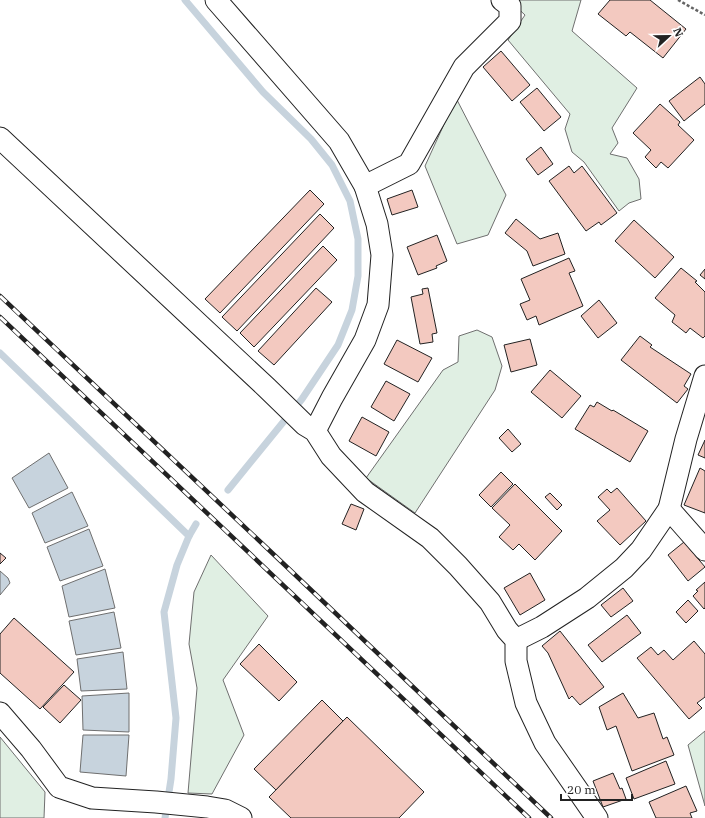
<svg xmlns="http://www.w3.org/2000/svg" width="705" height="818" font-family="'IBM Plex Serif',serif">
  <style>
    .green { fill: #e0efe3; stroke: #6f6f6f }
    .water { fill: #c7d3dd; stroke: #6f6f6f }
    .lines { fill: none; stroke-linecap: round; stroke-linejoin: round }
    .stream { stroke: #c7d3dd; stroke-width: 7 }
    .building { fill: #f3c9c0; stroke: #222 }
    .minor-casing { stroke: #222; stroke-width: 23 }
    .path { stroke: #646464; stroke-width: 2.5; stroke-dasharray: 3 2; stroke-linecap: butt }
    .minor { stroke: #fff; stroke-width: 21 }
    .rail-casing { stroke: #222; stroke-width: 4.5 }
    .rail { stroke: #fff; stroke-width: 3; stroke-dasharray: 9; stroke-linecap: butt }
  </style>
  <rect width="100%" height="100%" fill="#fff"/>
  <g class="green">
    <path d="M 509,0 L 581,0 L 572,31 L 637,88 L 612,128 L 618,143 L 610,154 L 627,158 L 639,179 L 641,199 L 629,203 L 619,211 L 584,162 L 572,152 L 565,129 L 570,114 L 508,40 L 525,15 Z"/>
    <path d="M 456,98 L 506,195 L 488,235 L 457,244 L 425,166 Z"/>
    <path d="M 477,330 L 492,337 L 502,366 L 495,390 L 415,513 L 366,478 L 443,370 L 458,362 L 459,336 Z"/>
    <path d="M 211,555 L 268,616 L 223,680 L 244,735 L 212,794 L 188,793 L 197,688 L 189,644 L 194,592 Z"/>
    <path d="M 705,731 L 705,806 L 688,745 Z"/>
    <path d="M 0,737 L 45,792 L 44,818 L 0,818 Z"/>
  </g>
  <g class="water">
    <path d="M 49,453 L 68,488 L 29,508 L 12,478 Z"/>
    <path d="M 72,492 L 88,526 L 45,543 L 32,513 Z"/>
    <path d="M 89,529 L 103,566 L 60,581 L 47,547 Z"/>
    <path d="M 105,569 L 115,608 L 69,617 L 62,586 Z"/>
    <path d="M 0,571 L 8,578 L 10,583 L 0,595 Z"/>
    <path d="M 114,612 L 121,648 L 76,655 L 69,621 Z"/>
    <path d="M 123,652 L 127,689 L 81,691 L 77,659 Z"/>
    <path d="M 129,693 L 129,732 L 83,730 L 82,696 Z"/>
    <path d="M 83,735 L 129,735 L 126,776 L 80,772 Z"/>
  </g>
  <g class="lines">
    <g class="stream">
      <path d="M 185,0 L 263,92 L 311,139 L 332,165 L 350,201 L 358,239 L 358,276 L 352,310 L 338,345 L 302,399 L 228,490"/>
      <path d="M 0,353 L 189,536"/>
      <path d="M 165,818 L 171,779 L 176,718 L 164,612 L 177,565 L 189,536 L 196,524"/>
    </g>
  </g>
  <g class="building">
    <path d="M 610,0 L 650,0 L 686,29 L 663,58 L 630,32 L 626,36 L 598,14 Z"/>
    <path d="M 501,51 L 530,85 L 512,101 L 483,67 Z"/>
    <path d="M 700,77 L 705,84 L 705,104 L 684,121 L 669,101 Z"/>
    <path d="M 537,88 L 561,117 L 544,131 L 520,102 Z"/>
    <path d="M 660,104 L 680,122 L 678,125 L 694,140 L 668,168 L 661,162 L 656,168 L 645,157 L 651,150 L 633,133 Z"/>
    <path d="M 541,147 L 553,164 L 538,175 L 526,159 Z"/>
    <path d="M 569,166 L 574,173 L 582,166 L 617,213 L 601,225 L 599,222 L 586,231 L 549,181 Z"/>
    <path d="M 310,190 L 324,204 L 220,313 L 205,299 Z"/>
    <path d="M 412,190 L 418,207 L 392,215 L 387,199 Z"/>
    <path d="M 320,214 L 334,228 L 237,331 L 222,317 Z"/>
    <path d="M 516,219 L 540,239 L 558,233 L 565,254 L 533,266 L 527,251 L 505,233 Z"/>
    <path d="M 634,220 L 674,257 L 655,278 L 615,241 Z"/>
    <path d="M 437,235 L 447,261 L 436,266 L 437,268 L 418,275 L 407,247 Z"/>
    <path d="M 323,246 L 337,260 L 254,347 L 240,333 Z"/>
    <path d="M 569,258 L 575,271 L 569,273 L 583,306 L 539,325 L 536,316 L 527,320 L 520,304 L 530,300 L 521,279 Z"/>
    <path d="M 681,268 L 697,281 L 695,282 L 705,292 L 705,336 L 703,338 L 690,328 L 686,333 L 672,322 L 675,315 L 655,298 Z"/>
    <path d="M 705,269 L 705,279 L 700,275 Z"/>
    <path d="M 316,288 L 332,302 L 274,365 L 258,351 Z"/>
    <path d="M 428,288 L 437,333 L 432,334 L 433,342 L 420,344 L 411,297 L 423,294 L 422,289 Z"/>
    <path d="M 599,300 L 617,323 L 598,338 L 581,316 Z"/>
    <path d="M 640,336 L 652,345 L 650,347 L 691,374 L 684,386 L 688,389 L 677,403 L 621,360 Z"/>
    <path d="M 530,339 L 537,365 L 511,372 L 504,345 Z"/>
    <path d="M 397,340 L 432,358 L 418,382 L 384,364 Z"/>
    <path d="M 550,370 L 581,396 L 562,418 L 531,392 Z"/>
    <path d="M 386,381 L 410,394 L 394,421 L 371,407 Z"/>
    <path d="M 597,402 L 612,411 L 613,410 L 648,431 L 630,462 L 575,429 L 590,405 L 594,407 Z"/>
    <path d="M 362,417 L 389,432 L 376,456 L 349,441 Z"/>
    <path d="M 508,429 L 521,444 L 512,452 L 499,438 Z"/>
    <path d="M 705,440 L 705,458 L 698,455 Z"/>
    <path d="M 700,468 L 705,471 L 705,513 L 684,505 Z"/>
    <path d="M 501,472 L 513,484 L 491,507 L 479,495 Z"/>
    <path d="M 515,484 L 562,531 L 535,560 L 519,544 L 513,550 L 499,537 L 510,525 L 492,508 Z"/>
    <path d="M 617,488 L 646,521 L 620,545 L 597,521 L 610,510 L 598,497 L 607,489 L 611,493 Z"/>
    <path d="M 550,493 L 562,505 L 557,510 L 545,497 Z"/>
    <path d="M 351,504 L 364,509 L 356,530 L 342,524 Z"/>
    <path d="M 684,542 L 705,567 L 688,581 L 668,555 Z"/>
    <path d="M 0,553 L 6,558 L 0,564 Z"/>
    <path d="M 530,573 L 545,600 L 520,615 L 504,588 Z"/>
    <path d="M 705,582 L 705,608 L 704,609 L 693,596 L 698,591 L 696,590 Z"/>
    <path d="M 623,588 L 633,601 L 611,617 L 601,605 Z"/>
    <path d="M 688,600 L 698,611 L 686,623 L 676,612 Z"/>
    <path d="M 627,615 L 641,633 L 602,662 L 588,645 Z"/>
    <path d="M 14,618 L 74,672 L 40,709 L 0,673 L 0,634 Z"/>
    <path d="M 560,631 L 604,687 L 580,705 L 572,696 L 569,699 L 548,653 L 542,646 Z"/>
    <path d="M 694,641 L 705,654 L 705,697 L 697,703 L 702,708 L 689,719 L 637,658 L 651,647 L 658,655 L 664,650 L 673,660 Z"/>
    <path d="M 259,644 L 297,682 L 279,701 L 240,664 Z"/>
    <path d="M 64,685 L 81,700 L 60,723 L 43,707 Z"/>
    <path d="M 623,693 L 638,718 L 654,713 L 663,739 L 667,737 L 674,755 L 632,771 L 616,726 L 607,730 L 599,707 Z"/>
    <path d="M 322,700 L 343,721 L 276,790 L 254,769 Z"/>
    <path d="M 347,717 L 424,792 L 399,818 L 291,818 L 269,797 Z"/>
    <path d="M 666,761 L 675,784 L 634,799 L 626,778 Z"/>
    <path d="M 613,773 L 620,789 L 622,788 L 626,799 L 603,807 L 593,781 Z"/>
    <path d="M 686,786 L 697,811 L 690,813 L 692,818 L 656,818 L 649,802 Z"/>
  </g>
  <g class="lines">
    <defs>
      <g id="minor">
        <path d="M 216,0 L 339,141 L 365,186 L 377,224 L 382,255 L 378,305 L 365,340 L 332,398 L 315,431"/>
        <path d="M 0,138 L 267,388 L 305,425 L 315,431 L 331,456 L 365,492 L 430,538 L 458,566 L 490,602 L 507,630 L 516,640 L 516,661 L 526,703 L 545,743 L 597,818"/>
        <path d="M 365,186 L 409,164 L 464,67 L 510,21 L 510,6 L 502,0"/>
        <path d="M 669,509 L 705,550"/>
        <path d="M 516,640 L 542,627 L 587,598 L 624,568 L 641,550 L 669,509 L 686,439 L 705,376"/>
        <path d="M 0,713 L 31,749 L 59,787 L 92,798 L 156,802 L 207,807 L 225,810 L 241,818"/>
      </g>
    </defs>
    <use href="#minor" class="minor-casing"/>
    <path class="path" d="M 678,0 L 705,15"/>
    <use href="#minor" class="minor"/>
    <defs>
      <g id="rail">
        <path d="M 0,296 L 269,550 L 551,818"/>
        <path d="M 0,317 L 529,818"/>
      </g>
    </defs>
    <use href="#rail" class="rail-casing"/>
    <use href="#rail" class="rail"/>
  </g>
  <g transform="translate(669 36) rotate(68)" stroke="#ffffff" stroke-width="3" paint-order="stroke">
  <path d="M0-3L7 15L0 10L-7 15Z" fill="#222222"/>
  <text y="-6" font-size="11" font-weight="bold" text-anchor="middle" fill="#222222">N</text>
  </g>
  <path d="M561 794v6h71v-6" fill="none" stroke="#222222" stroke-width="2"/>
  <text x="567" y="794" font-size="12" fill="#222222" stroke="#ffffff" stroke-width="3" paint-order="stroke">20 m</text>
</svg>
